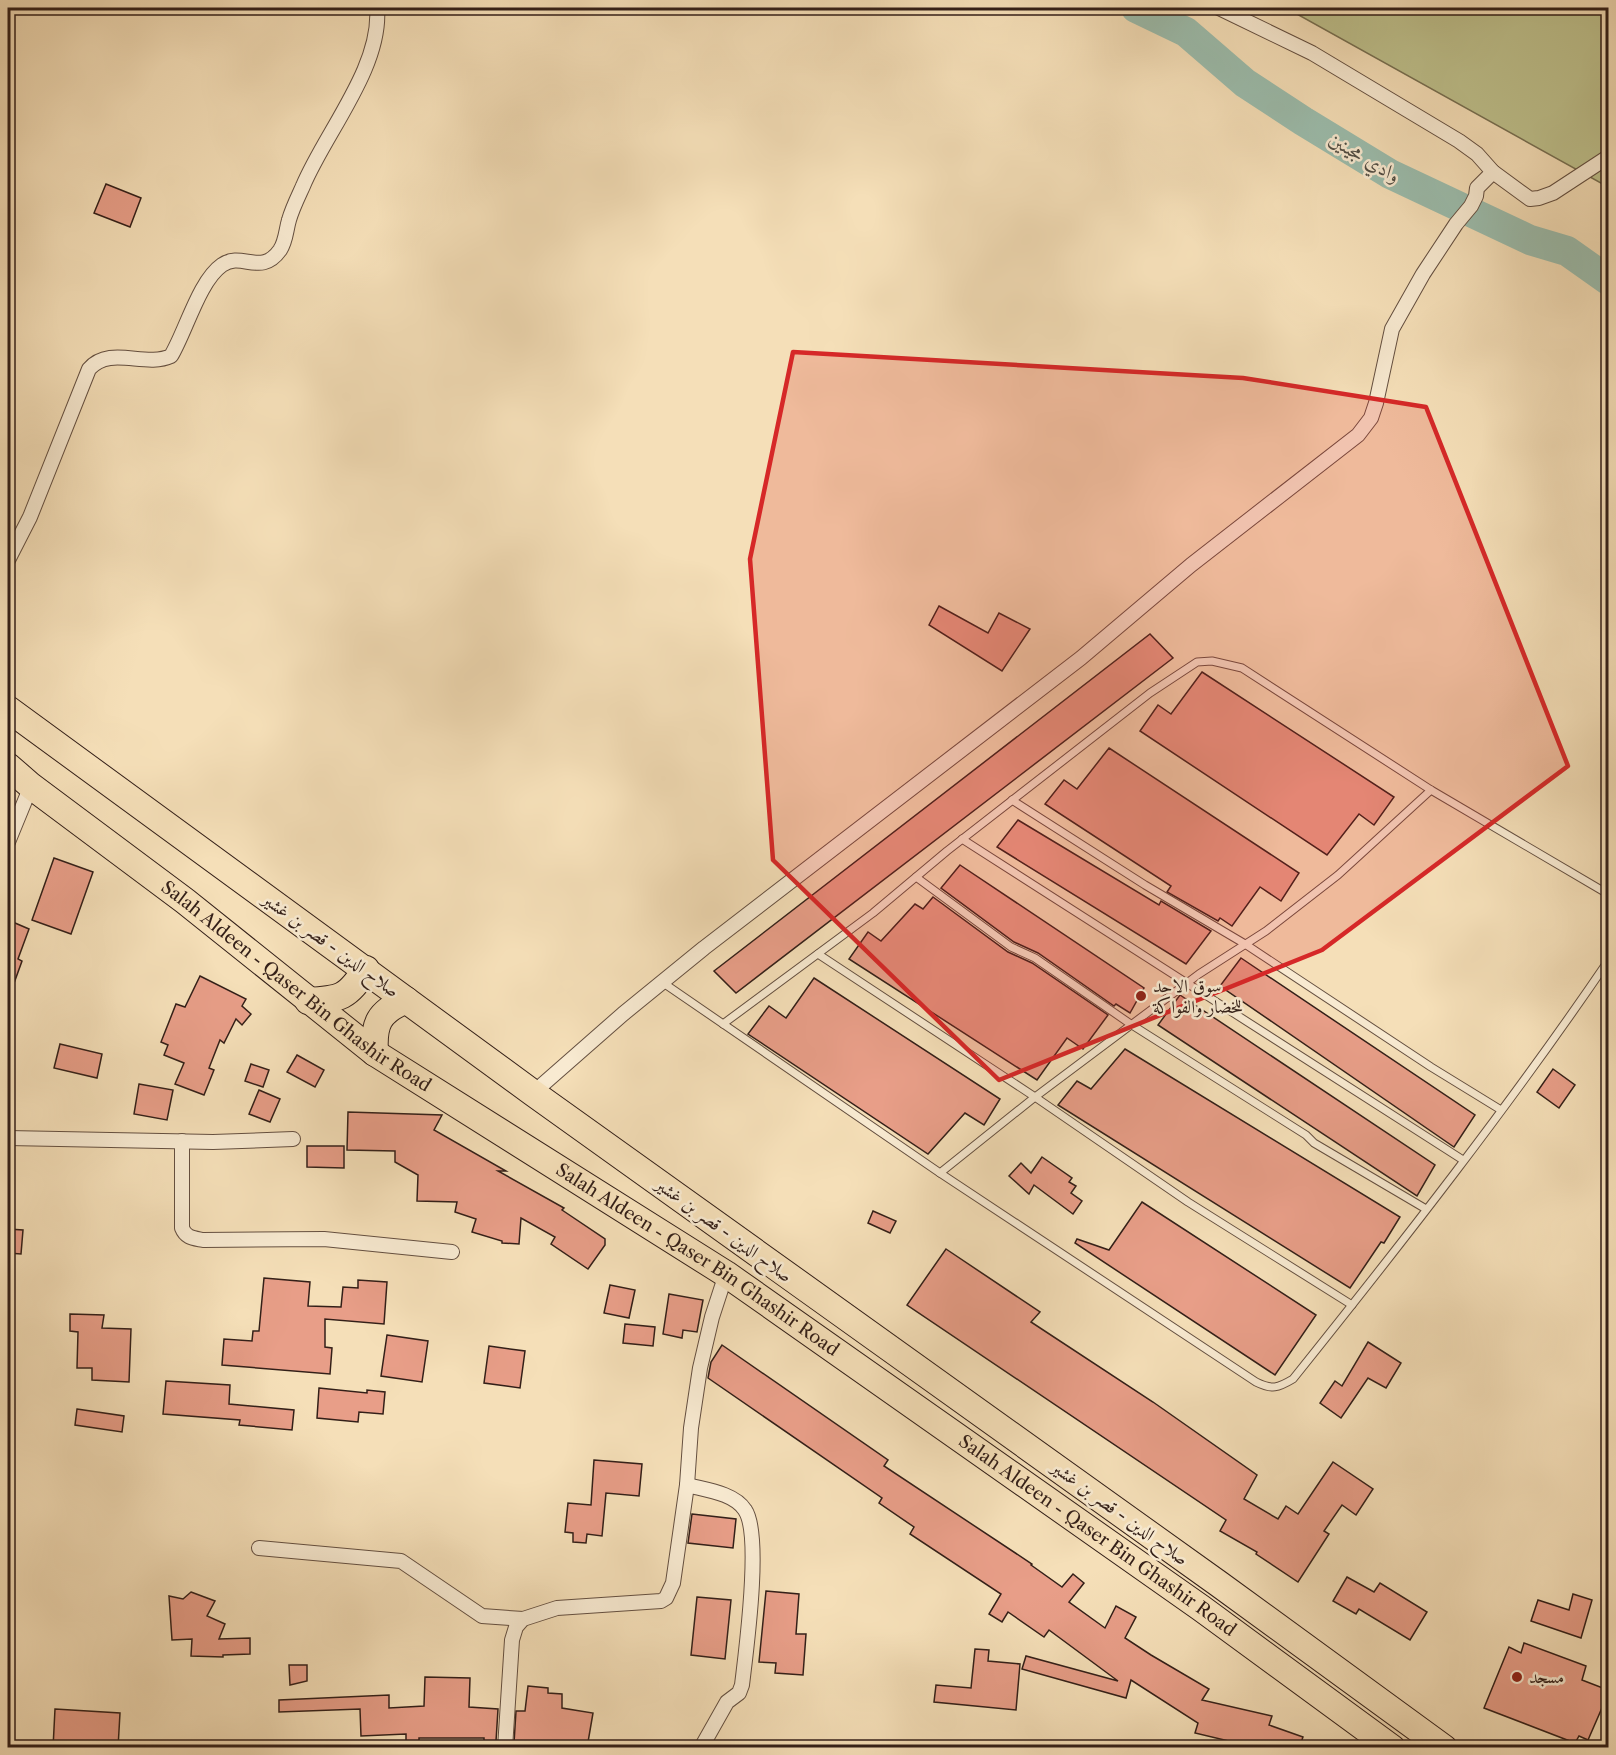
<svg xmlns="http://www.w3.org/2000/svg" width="1616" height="1755" font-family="'Libre Caslon Text',Amiri,serif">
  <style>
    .green { fill: #bec18d; stroke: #787052; stroke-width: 1.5 }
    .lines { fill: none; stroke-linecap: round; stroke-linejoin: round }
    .river { stroke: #9cbdad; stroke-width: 30 }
    .building { fill: #e89e88; stroke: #331f18; stroke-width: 1.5 }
    .lane-casing { stroke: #644f40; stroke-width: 9 }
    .street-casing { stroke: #644f40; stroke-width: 16 }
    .highway-casing { stroke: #331f18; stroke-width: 28 }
    .lane { stroke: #f8ead1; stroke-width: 7 }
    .street { stroke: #f8ead1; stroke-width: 14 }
    .highway { stroke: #f5dfb8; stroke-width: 26 }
    .marked { fill: #d62828; fill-opacity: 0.2; stroke: #d62828; stroke-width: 4.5; stroke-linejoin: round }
    .poi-dot { fill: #8f2418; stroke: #f8ead1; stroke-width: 2 }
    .labels { text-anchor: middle; stroke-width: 5; stroke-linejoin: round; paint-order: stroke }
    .street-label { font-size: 18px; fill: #331f18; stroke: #f8ead1 }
    .poi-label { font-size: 18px; fill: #331f18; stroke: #f8ead1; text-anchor: start }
    .water-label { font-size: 20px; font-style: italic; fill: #524e45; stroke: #f8ead1 }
  </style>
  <rect width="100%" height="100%" fill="#f5dfb8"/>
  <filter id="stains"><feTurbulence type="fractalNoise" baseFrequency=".00333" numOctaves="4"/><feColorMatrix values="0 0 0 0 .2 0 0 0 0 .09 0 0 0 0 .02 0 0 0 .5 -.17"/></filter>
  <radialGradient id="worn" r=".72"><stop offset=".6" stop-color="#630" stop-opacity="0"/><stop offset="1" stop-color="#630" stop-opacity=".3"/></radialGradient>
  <path class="green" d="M 1286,8 L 1608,8 L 1608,187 Z"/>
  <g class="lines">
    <path class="river" d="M 1136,8 L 1186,32 L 1245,83 L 1303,121 L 1390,174 L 1530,240 L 1567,251 L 1608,280"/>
  </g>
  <g class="building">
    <path d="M 106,184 L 141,198 L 130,227 L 94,213 Z"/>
    <path d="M 939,606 L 988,633 L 999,613 L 1030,629 L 1002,671 L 929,625 Z"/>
    <path d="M 1150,634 L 1173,658 L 736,993 L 714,971 Z"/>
    <path d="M 1202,672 L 1394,797 L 1374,825 L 1359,814 L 1327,855 L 1140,731 L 1158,705 L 1171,714 Z"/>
    <path d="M 1109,748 L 1299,873 L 1281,901 L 1260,887 L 1232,926 L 1220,918 L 1218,921 L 1167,892 L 1171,886 L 1045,804 L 1064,780 L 1077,789 Z"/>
    <path d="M 1018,820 L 1159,905 L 1161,901 L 1211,931 L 1186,964 L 997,847 Z"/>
    <path d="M 54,858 L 93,872 L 71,934 L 32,920 Z"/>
    <path d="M 960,865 L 1144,988 L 1130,1013 L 1116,1004 L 1114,1006 L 1038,953 L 1014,942 L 941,888 Z"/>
    <path d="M 933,897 L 1008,952 L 1032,963 L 1108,1015 L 1083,1049 L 1067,1038 L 1037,1080 L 849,959 L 868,932 L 881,941 L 915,904 L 923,909 Z"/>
    <path d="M 8,920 L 29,929 L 18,959 L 22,961 L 9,997 Z"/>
    <path d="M 1241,958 L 1475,1115 L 1454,1147 L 1220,986 Z"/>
    <path d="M 200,976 L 246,999 L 242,1006 L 251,1014 L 242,1025 L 236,1019 L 224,1043 L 220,1040 L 209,1068 L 214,1070 L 204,1095 L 175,1084 L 184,1063 L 164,1055 L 168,1045 L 161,1042 L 176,1004 L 185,1007 Z"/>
    <path d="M 814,978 L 1000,1099 L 984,1125 L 965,1113 L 928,1154 L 748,1034 L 769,1006 L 786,1018 Z"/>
    <path d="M 1180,995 L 1435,1165 L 1417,1196 L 1158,1025 Z"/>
    <path d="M 60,1044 L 102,1054 L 97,1078 L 54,1068 Z"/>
    <path d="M 1125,1049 L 1400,1217 L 1384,1243 L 1381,1242 L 1350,1288 L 1058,1105 L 1077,1081 L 1091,1089 Z"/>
    <path d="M 297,1055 L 324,1070 L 315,1087 L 287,1072 Z"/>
    <path d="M 251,1064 L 269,1070 L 263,1087 L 245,1081 Z"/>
    <path d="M 1553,1069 L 1575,1085 L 1559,1108 L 1537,1092 Z"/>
    <path d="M 139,1084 L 173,1090 L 167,1120 L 134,1114 Z"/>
    <path d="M 259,1090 L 280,1099 L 270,1122 L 249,1114 Z"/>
    <path d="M 348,1112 L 442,1115 L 434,1130 L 506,1171 L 498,1171 L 564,1208 L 562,1210 L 605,1239 L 605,1245 L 588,1269 L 551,1244 L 555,1237 L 521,1218 L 519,1244 L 502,1243 L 502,1241 L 472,1232 L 476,1219 L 455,1212 L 457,1202 L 417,1201 L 418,1175 L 395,1162 L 395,1151 L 347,1150 Z"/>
    <path d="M 307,1146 L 344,1146 L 344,1168 L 307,1167 Z"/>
    <path d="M 1042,1157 L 1072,1178 L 1069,1182 L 1076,1186 L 1071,1193 L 1082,1201 L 1073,1214 L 1034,1185 L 1029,1194 L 1009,1176 L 1021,1163 L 1031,1173 Z"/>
    <path d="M 1142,1202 L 1316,1315 L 1275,1375 L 1075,1243 L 1077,1239 L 1109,1250 Z"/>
    <path d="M 873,1211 L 896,1221 L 890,1233 L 868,1223 Z"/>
    <path d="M 8,1229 L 23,1230 L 21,1254 L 8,1253 Z"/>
    <path d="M 946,1249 L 1040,1312 L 1031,1322 L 1153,1402 L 1257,1475 L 1244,1499 L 1278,1519 L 1286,1506 L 1298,1514 L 1333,1462 L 1373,1489 L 1356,1515 L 1342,1505 L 1324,1531 L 1329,1534 L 1298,1582 L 1256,1554 L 1257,1552 L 1220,1531 L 1226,1520 L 907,1305 Z"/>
    <path d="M 264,1278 L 310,1282 L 308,1306 L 341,1307 L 343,1287 L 358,1288 L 358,1280 L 387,1282 L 384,1324 L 325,1319 L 325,1347 L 332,1348 L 330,1374 L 222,1365 L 224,1339 L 252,1341 L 253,1331 L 259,1331 Z"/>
    <path d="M 610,1285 L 635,1290 L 629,1318 L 604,1313 Z"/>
    <path d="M 669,1294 L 703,1300 L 697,1332 L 683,1330 L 682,1338 L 663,1334 Z"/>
    <path d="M 70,1314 L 104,1315 L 102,1328 L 131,1329 L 129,1382 L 92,1380 L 92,1368 L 77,1368 L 78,1332 L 70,1331 Z"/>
    <path d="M 625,1324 L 655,1327 L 653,1346 L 623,1343 Z"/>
    <path d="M 387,1335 L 428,1341 L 422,1382 L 381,1376 Z"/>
    <path d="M 1368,1342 L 1401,1363 L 1386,1388 L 1368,1378 L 1341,1418 L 1320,1403 L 1335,1381 L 1342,1386 Z"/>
    <path d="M 722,1345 L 888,1460 L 884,1466 L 1032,1564 L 1031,1565 L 1062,1587 L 1073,1574 L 1084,1583 L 1069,1602 L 1105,1628 L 1116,1606 L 1136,1617 L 1125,1638 L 1151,1655 L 1209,1689 L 1202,1700 L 1272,1716 L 1269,1725 L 1303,1737 L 1299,1748 L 1258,1748 L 1195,1733 L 1198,1723 L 1131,1680 L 1126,1698 L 1022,1669 L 1026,1656 L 1118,1681 L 1049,1630 L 1044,1637 L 1008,1612 L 1002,1622 L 989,1614 L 1001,1594 L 910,1534 L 914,1527 L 879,1503 L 882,1498 L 708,1378 L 711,1362 Z"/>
    <path d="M 489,1346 L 525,1351 L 520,1388 L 484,1383 Z"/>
    <path d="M 166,1381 L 230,1385 L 229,1404 L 294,1410 L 292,1430 L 239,1425 L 240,1420 L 163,1414 Z"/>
    <path d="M 319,1388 L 367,1393 L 367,1390 L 385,1392 L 383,1414 L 359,1412 L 358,1422 L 317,1418 Z"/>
    <path d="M 77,1409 L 124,1416 L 122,1432 L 75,1425 Z"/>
    <path d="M 594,1460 L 642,1464 L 639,1496 L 606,1493 L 602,1536 L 587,1534 L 586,1543 L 573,1542 L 573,1533 L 565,1532 L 568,1503 L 591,1505 Z"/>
    <path d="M 692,1514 L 736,1519 L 733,1548 L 688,1543 Z"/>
    <path d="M 1347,1577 L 1374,1592 L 1380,1583 L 1427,1612 L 1410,1640 L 1359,1609 L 1356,1614 L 1333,1601 Z"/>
    <path d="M 766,1591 L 799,1594 L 796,1634 L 806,1634 L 803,1675 L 775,1673 L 776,1663 L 759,1662 Z"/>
    <path d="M 191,1592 L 215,1601 L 207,1616 L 225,1624 L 219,1639 L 250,1638 L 250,1654 L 223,1655 L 223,1657 L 191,1656 L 192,1639 L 172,1640 L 169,1596 L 183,1599 Z"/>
    <path d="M 1573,1594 L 1592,1600 L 1581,1638 L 1531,1621 L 1538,1600 L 1569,1610 Z"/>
    <path d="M 697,1597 L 731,1600 L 725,1659 L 691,1655 Z"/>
    <path d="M 1524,1643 L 1586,1666 L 1582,1680 L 1608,1690 L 1608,1694 L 1588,1740 L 1579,1736 L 1575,1743 L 1484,1708 L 1509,1647 L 1521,1653 Z"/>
    <path d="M 975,1649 L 989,1650 L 988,1661 L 1020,1664 L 1016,1710 L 934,1702 L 936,1685 L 971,1688 Z"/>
    <path d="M 289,1665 L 307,1665 L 307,1681 L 290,1685 Z"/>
    <path d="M 425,1677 L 470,1678 L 469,1707 L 498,1709 L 496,1741 L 484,1741 L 484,1738 L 419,1738 L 419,1741 L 406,1741 L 406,1734 L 361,1736 L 360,1709 L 279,1712 L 279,1700 L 389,1695 L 389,1708 L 424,1706 Z"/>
    <path d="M 528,1686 L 548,1688 L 548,1693 L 562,1694 L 562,1708 L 593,1713 L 587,1748 L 523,1748 L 523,1743 L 514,1743 L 516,1711 L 525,1711 Z"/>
    <path d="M 55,1709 L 120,1713 L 118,1748 L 53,1748 Z"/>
  </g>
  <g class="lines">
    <defs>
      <g id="lane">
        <path d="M 1012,800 L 1145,885 L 1245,944 L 1431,1067 L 1501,1110"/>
        <path d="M 962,839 L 1463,1160"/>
        <path d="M 916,877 L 1011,947 L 1035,958 L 1132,1025 L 1306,1135 L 1314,1143 L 1426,1209"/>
        <path d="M 818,954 L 1035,1097 L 1188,1202 L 1352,1305"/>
        <path d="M 662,982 L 940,1173 L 1035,1097 L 1199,974 L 1266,931 L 1338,875 L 1431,790"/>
        <path d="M 723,1024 L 873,913 L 947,851 L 1150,693 L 1197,662 L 1212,661 L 1242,668 L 1431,790 L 1608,894"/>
        <path d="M 940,1173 L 1256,1382 C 1272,1390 1278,1388 1293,1379 C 1402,1243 1510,1105 1608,961"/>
      </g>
      <g id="street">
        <path d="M 1219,8 L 1312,53 L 1459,141 L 1477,154 L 1493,172 L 1530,199 L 1539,198 L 1553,193 L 1608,157"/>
        <path d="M 8,560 L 30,517 L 89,369 C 110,345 145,368 171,356 C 186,331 199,281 222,265 C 242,251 261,277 280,250 C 286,241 286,230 289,220 C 292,209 298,197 303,186 C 325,133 382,67 377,8"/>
        <path d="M 8,842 L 31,786"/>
        <path d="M 533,1093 L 623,1014 L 704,948 L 1081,658 L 1191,565 L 1358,435 L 1371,418 L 1376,403 L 1392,329 L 1423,274 L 1456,224 L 1471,206 L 1476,196 L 1477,188 L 1493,172"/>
        <path d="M 8,1138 L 213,1142 L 293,1139"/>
        <path d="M 182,1141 L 182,1228 C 186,1238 193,1238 203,1240 L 324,1239 L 452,1252"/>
        <path d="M 687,1485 C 706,1490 734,1493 745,1510 C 762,1535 746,1651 742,1685 L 739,1693 L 727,1702 L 701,1748"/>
        <path d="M 259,1548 L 401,1561 L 482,1616 L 523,1619"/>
        <path d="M 505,1748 L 512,1640 L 516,1627 L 523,1619 L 557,1608 L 661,1601 L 666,1598 L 673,1583 L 687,1485 L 691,1428 L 700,1368 L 712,1317 L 726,1274"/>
      </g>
      <g id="highway">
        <path d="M 8,709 L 533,1093 L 1219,1584 L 1444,1748"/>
        <path id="s1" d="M 8,766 L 31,786 L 185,901 L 375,1053 L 726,1274 L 1201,1608 L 1392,1748"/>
        <path d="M 308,1001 C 341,999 347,998 366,969"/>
        <path d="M 375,1053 C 373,1023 379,1012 406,1000"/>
      </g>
    </defs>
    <use href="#lane" class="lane-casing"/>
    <use href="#street" class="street-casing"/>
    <use href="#highway" class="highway-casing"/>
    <use href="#lane" class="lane"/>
    <use href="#street" class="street"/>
    <use href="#highway" class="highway"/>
  </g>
  <path class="marked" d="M 793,352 L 1243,378 L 1426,407 L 1568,766 L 1322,950 L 999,1080 L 773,860 L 750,559 Z"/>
  <g class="poi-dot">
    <circle cx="1141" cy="996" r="6"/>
    <circle cx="1517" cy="1677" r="6"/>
  </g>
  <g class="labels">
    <g class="street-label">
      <text transform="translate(331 945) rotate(36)" y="6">صلاح الدين - قصر بن غشير</text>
      <text dy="6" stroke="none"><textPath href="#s1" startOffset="363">Salah Aldeen - Qaser Bin Ghashir Road</textPath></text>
      <text transform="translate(724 1230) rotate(36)" y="6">صلاح الدين - قصر بن غشير</text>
      <text dy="6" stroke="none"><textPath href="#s1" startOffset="849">Salah Aldeen - Qaser Bin Ghashir Road</textPath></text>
      <text transform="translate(1120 1513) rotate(36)" y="6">صلاح الدين - قصر بن غشير</text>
      <text dy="6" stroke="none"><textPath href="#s1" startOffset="1335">Salah Aldeen - Qaser Bin Ghashir Road</textPath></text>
    </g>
    <g class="poi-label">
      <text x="1153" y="992">سوق الاحد<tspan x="1153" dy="21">للخضار والفواكة</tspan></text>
      <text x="1529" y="1683">مسجد</text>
    </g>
    <g class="water-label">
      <text transform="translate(1365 157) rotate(31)" y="7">وادي مجينين</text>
    </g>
  </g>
  <rect width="1616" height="1755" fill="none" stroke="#f5dfb8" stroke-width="30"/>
  <rect x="9" y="9" width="1598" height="1737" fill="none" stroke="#331f18" stroke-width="3"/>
  <rect x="15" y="15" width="1586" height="1725" fill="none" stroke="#331f18" stroke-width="1.5"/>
  <rect width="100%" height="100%" filter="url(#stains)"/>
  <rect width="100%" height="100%" fill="url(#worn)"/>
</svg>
